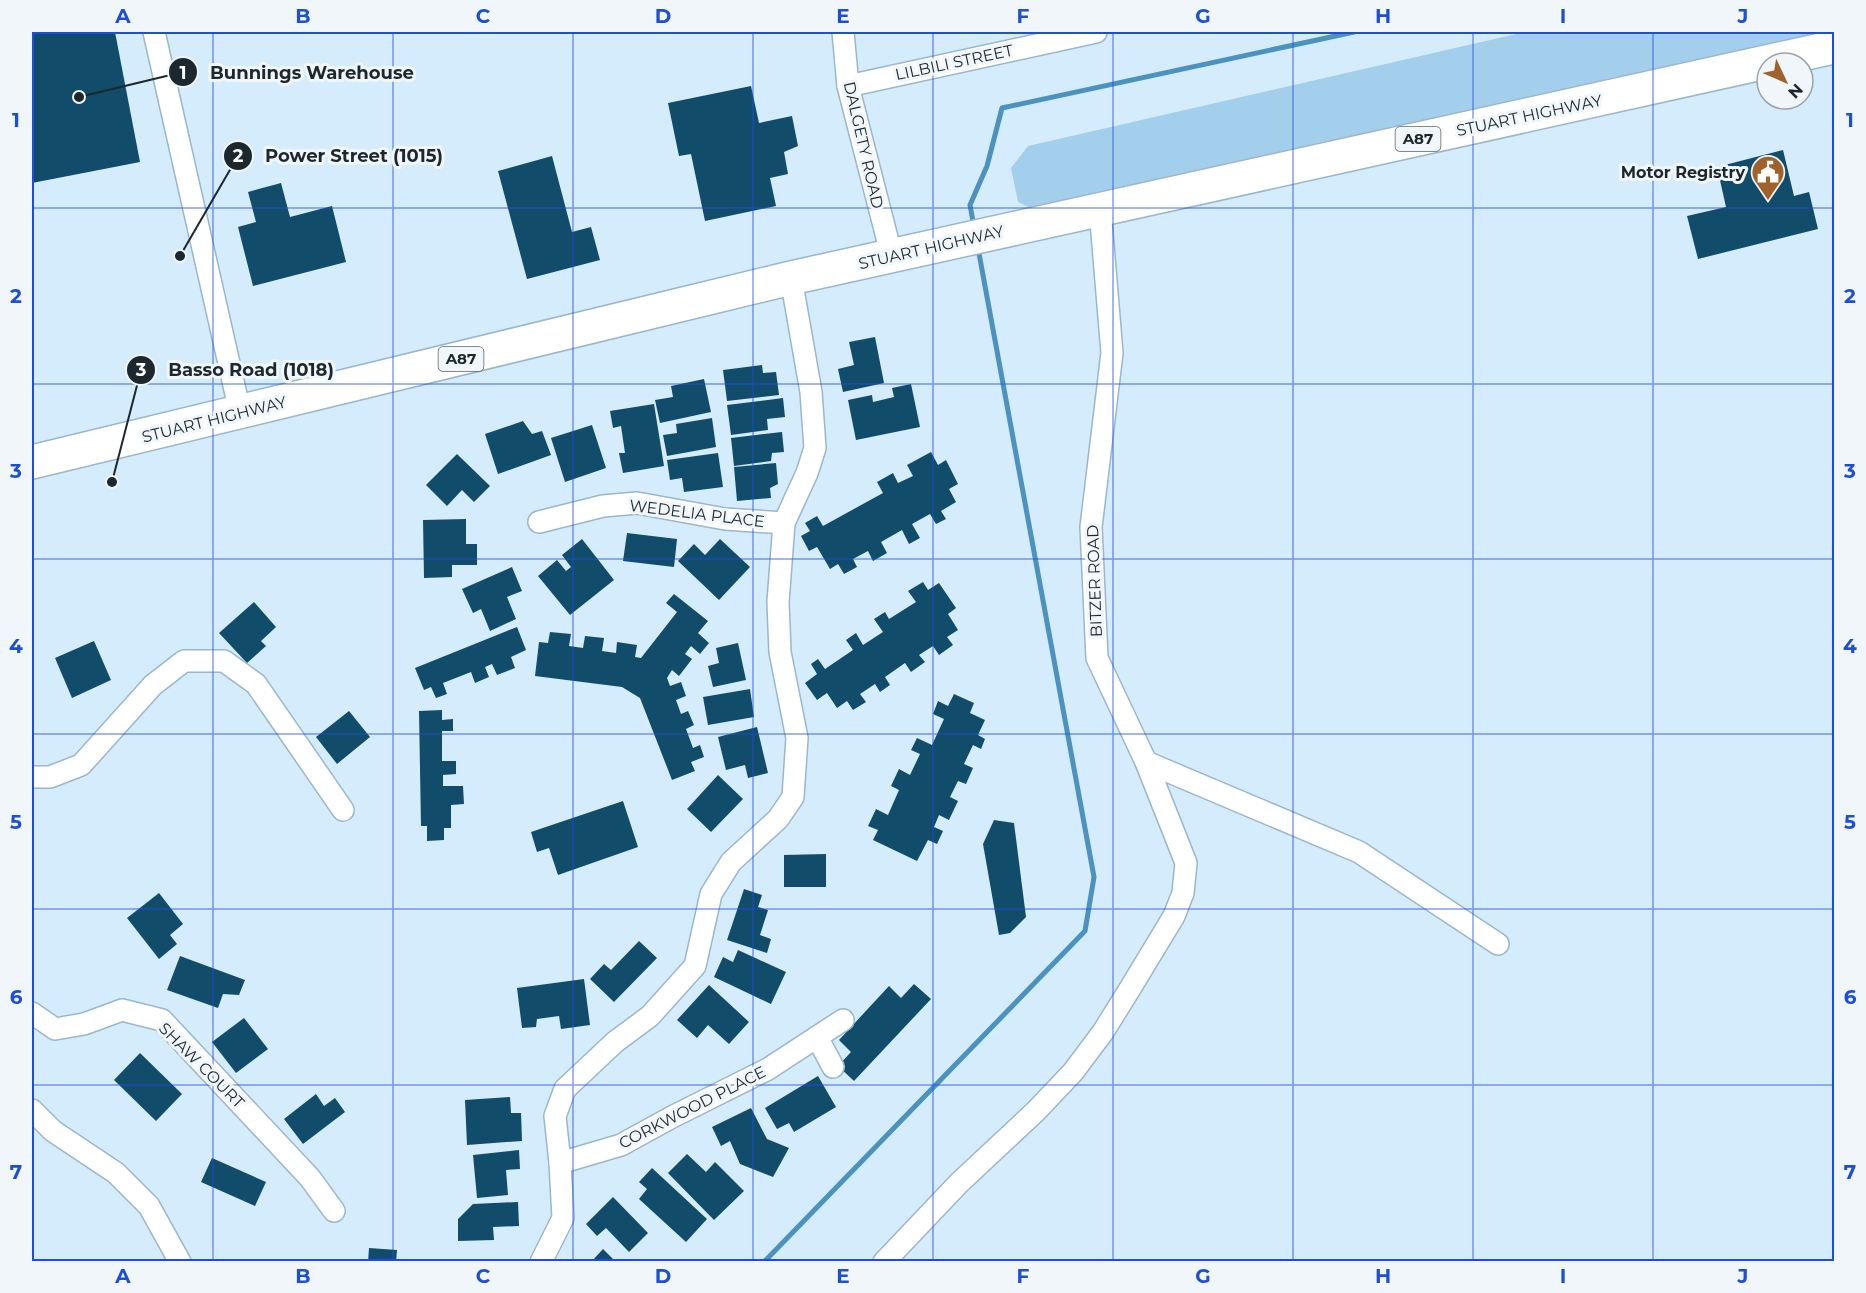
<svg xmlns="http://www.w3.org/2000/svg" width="1866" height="1293" font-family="Montserrat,sans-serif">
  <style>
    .green { fill: #a3cfed }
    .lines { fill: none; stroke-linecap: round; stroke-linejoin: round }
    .stream { stroke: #4b92be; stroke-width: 5 }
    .building { fill: #124c6b }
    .street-casing { stroke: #9bb7cb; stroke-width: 24 }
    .highway-casing { stroke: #9bb7cb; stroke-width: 36 }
    .street { stroke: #fff; stroke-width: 21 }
    .highway { stroke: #fff; stroke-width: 33 }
    .grid { fill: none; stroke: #1d4ed8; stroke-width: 1.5; stroke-opacity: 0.55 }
    .labels { text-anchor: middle; stroke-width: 6; stroke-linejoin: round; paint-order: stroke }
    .shield { fill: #f0f6fa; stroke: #5c656b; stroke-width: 1.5 }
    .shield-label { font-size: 15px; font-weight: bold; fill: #1c272e }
    .street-label { font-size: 16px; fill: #1c272e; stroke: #f0f6fa }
    .poi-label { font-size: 16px; font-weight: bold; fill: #1c272e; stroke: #f0f6fa; text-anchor: end }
    .leader { fill: none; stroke: #1c272e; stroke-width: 2 }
    .callout-dot { fill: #1c272e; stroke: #f0f6fa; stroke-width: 2 }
    .mark-label { font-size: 18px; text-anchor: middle; font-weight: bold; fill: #fff }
    .callout-label { font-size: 18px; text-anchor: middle; font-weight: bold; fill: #1c272e; stroke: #f0f6fa; stroke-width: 6; stroke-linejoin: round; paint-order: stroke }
    .neatline { fill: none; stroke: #1d4ed8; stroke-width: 2 }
    .grid-label { font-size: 20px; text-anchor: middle; font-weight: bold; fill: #1d4ed8 }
  </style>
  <rect width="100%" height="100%" fill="#d4ecfc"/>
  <path class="green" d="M 1525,32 L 1834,32 L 1054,219 L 1018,202 L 1011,168 L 1028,146 Z"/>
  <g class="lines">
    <g class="stream">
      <path d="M 974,227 L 970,205 L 987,166 L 1002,108 L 1354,32"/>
      <path d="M 764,1262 L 1085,931 L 1094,877 L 978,248"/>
    </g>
  </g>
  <g class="building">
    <path d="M 32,32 L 115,32 L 140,162 L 32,183 Z"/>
    <path d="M 751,86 L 759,123 L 792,116 L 798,146 L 784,152 L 788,174 L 770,178 L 776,206 L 705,221 L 691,154 L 679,156 L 668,103 Z"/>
    <path d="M 1783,150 L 1794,196 L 1809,192 L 1818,229 L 1698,259 L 1687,216 L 1726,207 L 1717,167 Z"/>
    <path d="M 552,156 L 572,232 L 591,227 L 600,260 L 527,279 L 498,171 Z"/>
    <path d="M 281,183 L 290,217 L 332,206 L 346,262 L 253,286 L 238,227 L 256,222 L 248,192 Z"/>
    <path d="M 875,337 L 884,383 L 843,392 L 838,369 L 854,365 L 849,342 Z"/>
    <path d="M 762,365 L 763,373 L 776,372 L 779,395 L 727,401 L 723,370 Z"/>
    <path d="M 704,379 L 711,412 L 660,423 L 655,400 L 673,397 L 671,386 Z"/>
    <path d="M 911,384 L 920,427 L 856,440 L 848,400 L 872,395 L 873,402 L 894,397 L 892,388 Z"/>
    <path d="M 783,398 L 785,417 L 767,419 L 768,430 L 731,435 L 727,405 Z"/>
    <path d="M 654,404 L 664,466 L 623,473 L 619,453 L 625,453 L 621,426 L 613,428 L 610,411 Z"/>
    <path d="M 712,418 L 716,447 L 667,456 L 663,435 L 677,433 L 676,424 Z"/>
    <path d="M 523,421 L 532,434 L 542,431 L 551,455 L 498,474 L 485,434 Z"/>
    <path d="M 592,425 L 606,468 L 565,482 L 551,438 Z"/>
    <path d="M 782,432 L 784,452 L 772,453 L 771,461 L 734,466 L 731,438 Z"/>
    <path d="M 931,452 L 938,465 L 946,460 L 958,484 L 949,489 L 956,502 L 941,511 L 946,519 L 936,524 L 930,514 L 912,524 L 920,538 L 909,544 L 902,530 L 881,542 L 887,553 L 873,561 L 868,551 L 853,559 L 857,567 L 844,574 L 838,564 L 830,569 L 817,547 L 809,551 L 801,536 L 810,531 L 805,523 L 817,516 L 823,526 L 883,493 L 877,482 L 893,473 L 898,483 L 913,476 L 907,465 Z"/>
    <path d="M 718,453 L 723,487 L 684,492 L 682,478 L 670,480 L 667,460 Z"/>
    <path d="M 457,454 L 490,486 L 474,502 L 462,490 L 447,506 L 426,485 Z"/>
    <path d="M 776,463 L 778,484 L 770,488 L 771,498 L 737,501 L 734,467 Z"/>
    <path d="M 466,519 L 466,544 L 477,544 L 477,565 L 452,565 L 452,577 L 424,578 L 423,520 Z"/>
    <path d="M 627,533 L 677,539 L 674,567 L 623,561 Z"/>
    <path d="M 582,539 L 614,580 L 570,615 L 538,576 L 557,560 L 566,571 L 571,567 L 562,555 Z"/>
    <path d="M 720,539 L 750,567 L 719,600 L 678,561 L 694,544 L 705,555 Z"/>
    <path d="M 512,567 L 522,591 L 507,597 L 516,619 L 490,631 L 481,609 L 473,613 L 462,589 Z"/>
    <path d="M 923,582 L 928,590 L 939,583 L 956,608 L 948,614 L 958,630 L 947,637 L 953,645 L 939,655 L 933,646 L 919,655 L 925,662 L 911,672 L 905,663 L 885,677 L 890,685 L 880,692 L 875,684 L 860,694 L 866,702 L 853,710 L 847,701 L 837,708 L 827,693 L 817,700 L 805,683 L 817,674 L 811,664 L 818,659 L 825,669 L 853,650 L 846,640 L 856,633 L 863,645 L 883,632 L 874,619 L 885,612 L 889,619 L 916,602 L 908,591 Z"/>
    <path d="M 674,594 L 708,621 L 698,633 L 709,643 L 700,654 L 691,646 L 685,654 L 692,659 L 679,676 L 672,670 L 667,678 L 670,686 L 681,682 L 686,696 L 676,700 L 681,714 L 688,711 L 694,725 L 686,729 L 693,748 L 700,745 L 704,757 L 691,762 L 695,771 L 672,780 L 640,698 L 622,687 L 535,676 L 539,642 L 548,643 L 550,632 L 571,634 L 569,646 L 583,648 L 585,636 L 604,638 L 602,651 L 616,653 L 617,642 L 637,645 L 635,657 L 641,658 L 677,612 L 666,603 Z"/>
    <path d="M 254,602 L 276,627 L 261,641 L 266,646 L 247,663 L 219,633 Z"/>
    <path d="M 517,627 L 526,650 L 511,657 L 515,668 L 497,675 L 492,664 L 485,667 L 489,677 L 475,683 L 471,672 L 443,683 L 447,694 L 436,698 L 431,687 L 424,690 L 415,668 Z"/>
    <path d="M 94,641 L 111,680 L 72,698 L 55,658 Z"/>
    <path d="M 738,643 L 746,680 L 713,687 L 708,666 L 719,663 L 716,648 Z"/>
    <path d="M 750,689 L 754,717 L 708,725 L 703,697 Z"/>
    <path d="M 954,694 L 974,703 L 970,713 L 985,720 L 978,735 L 985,739 L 981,749 L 973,745 L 964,764 L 973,768 L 966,784 L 958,781 L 950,797 L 958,801 L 949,820 L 939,815 L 934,827 L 943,831 L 937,844 L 928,840 L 917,861 L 873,840 L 878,830 L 868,826 L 876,809 L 888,815 L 899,790 L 891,786 L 899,769 L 910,775 L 920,754 L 911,750 L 917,738 L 932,745 L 944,719 L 933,714 L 938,701 L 948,706 Z"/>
    <path d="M 442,710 L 442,720 L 453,719 L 453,731 L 442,731 L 442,761 L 456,761 L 456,774 L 443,775 L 443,786 L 463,786 L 464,804 L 451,805 L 451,828 L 444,828 L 444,840 L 427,841 L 427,826 L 421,826 L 419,711 Z"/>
    <path d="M 349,711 L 370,737 L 337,764 L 316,737 Z"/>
    <path d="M 757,727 L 768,773 L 748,778 L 745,765 L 726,770 L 718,737 Z"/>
    <path d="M 718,775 L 743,799 L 711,832 L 687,809 Z"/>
    <path d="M 623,801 L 638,847 L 558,875 L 549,848 L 537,852 L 531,832 Z"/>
    <path d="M 994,820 L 1014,823 L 1026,917 L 1010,933 L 999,935 L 983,844 Z"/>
    <path d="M 826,854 L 826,887 L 784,887 L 784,855 Z"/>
    <path d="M 744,889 L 762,895 L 758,907 L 768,910 L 760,935 L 771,939 L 767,953 L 727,940 Z"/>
    <path d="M 159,893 L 183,924 L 170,935 L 177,944 L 159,959 L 127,918 Z"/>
    <path d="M 639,941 L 657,958 L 614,1002 L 590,979 L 604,964 L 611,970 Z"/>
    <path d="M 738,950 L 786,972 L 771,1004 L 714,977 L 723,957 L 733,962 Z"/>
    <path d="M 180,956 L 245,980 L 239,995 L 223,994 L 218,1008 L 167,990 Z"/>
    <path d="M 584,979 L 590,1025 L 561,1029 L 559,1016 L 537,1019 L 536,1027 L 522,1028 L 517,988 Z"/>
    <path d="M 914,984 L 931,999 L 854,1081 L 838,1066 L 851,1052 L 839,1040 L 889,986 L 901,998 Z"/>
    <path d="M 709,985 L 749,1022 L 729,1044 L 708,1025 L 697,1038 L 677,1020 Z"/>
    <path d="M 244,1018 L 268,1049 L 236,1073 L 212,1042 Z"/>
    <path d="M 140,1053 L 182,1094 L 156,1121 L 114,1080 Z"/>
    <path d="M 818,1076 L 836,1107 L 794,1132 L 789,1123 L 777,1129 L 765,1108 Z"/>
    <path d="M 316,1094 L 324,1106 L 335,1098 L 345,1112 L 303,1144 L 284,1119 Z"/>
    <path d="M 510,1097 L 511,1113 L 521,1113 L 522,1141 L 467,1145 L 465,1100 Z"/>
    <path d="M 751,1108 L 767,1139 L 789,1148 L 773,1177 L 740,1164 L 730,1141 L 721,1146 L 712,1127 Z"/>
    <path d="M 519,1150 L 520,1169 L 506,1170 L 508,1195 L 477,1198 L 473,1155 Z"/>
    <path d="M 687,1154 L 706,1172 L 715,1162 L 744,1191 L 714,1220 L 668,1173 Z"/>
    <path d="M 212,1158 L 266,1182 L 255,1206 L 201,1182 Z"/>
    <path d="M 652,1168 L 707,1219 L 686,1242 L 639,1199 L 647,1189 L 639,1182 Z"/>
    <path d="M 613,1197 L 648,1233 L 629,1252 L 606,1228 L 597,1236 L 586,1224 Z"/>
    <path d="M 518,1202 L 519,1226 L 493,1227 L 494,1240 L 458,1241 L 458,1219 L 473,1204 Z"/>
    <path d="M 369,1248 L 397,1250 L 396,1262 L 368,1262 Z"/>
    <path d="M 603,1249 L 616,1262 L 591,1262 Z"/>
  </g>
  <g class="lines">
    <defs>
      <g id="street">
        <path d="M 154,32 L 240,412"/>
        <path d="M 843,32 L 848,86 L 892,257"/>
        <path d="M 848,86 L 1096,32"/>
        <path d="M 539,522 L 603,506 L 637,503 L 725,519 L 784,523"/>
        <path d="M 1146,762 L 1359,852 L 1498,944"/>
        <path d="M 32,777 L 50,777 L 81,765 L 153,685 L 184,661 L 224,661 L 256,684 L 343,810"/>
        <path d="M 32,1013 L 55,1029 L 84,1024 L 122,1010 L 162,1020 L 310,1178 L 334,1211"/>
        <path d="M 817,1037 L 833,1067"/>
        <path d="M 32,1110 L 53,1131 L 116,1173 L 149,1206 L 180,1262"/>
        <path d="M 560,1163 L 621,1145 L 672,1117 L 768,1069 L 843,1020"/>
        <path d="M 541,1262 L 563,1218 L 560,1163 L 555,1116 L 565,1089 L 615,1042 L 650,1016 L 695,966 L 711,894 L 731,862 L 778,819 L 793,797 L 797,738 L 780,652 L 778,602 L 784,523 L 807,473 L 815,448 L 811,392 L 791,278"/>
        <path d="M 884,1262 L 959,1183 L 1036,1111 L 1073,1072 L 1103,1032 L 1131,987 L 1174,916 L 1183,893 L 1186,863 L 1146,762 L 1097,658 L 1091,527 L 1112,353 L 1100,209"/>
      </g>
      <path id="highway" d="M 32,462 L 791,278 L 1834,47"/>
    </defs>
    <use href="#street" class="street-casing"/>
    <use href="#highway" class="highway-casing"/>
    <use href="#street" class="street"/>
    <use href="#highway" class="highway"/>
  </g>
  <path class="grid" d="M 213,32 L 213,1262M 393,32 L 393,1262M 573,32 L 573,1262M 753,32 L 753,1262M 933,32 L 933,1262M 1113,32 L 1113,1262M 1293,32 L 1293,1262M 1473,32 L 1473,1262M 1653,32 L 1653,1262M 32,208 L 1834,208M 32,384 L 1834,384M 32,559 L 1834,559M 32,734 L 1834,734M 32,909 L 1834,909M 32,1085 L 1834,1085"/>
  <defs>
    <symbol id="civic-pin" viewBox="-11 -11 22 30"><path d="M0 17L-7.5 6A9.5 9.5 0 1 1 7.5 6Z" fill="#a1612a" stroke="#f0f6fa"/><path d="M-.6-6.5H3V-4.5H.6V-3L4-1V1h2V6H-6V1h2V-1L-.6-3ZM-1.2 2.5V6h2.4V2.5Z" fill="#fff"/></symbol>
  </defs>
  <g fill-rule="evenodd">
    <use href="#civic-pin" x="1749" y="153" width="38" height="52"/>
  </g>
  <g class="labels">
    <g class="shield">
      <rect x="1395.5" y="127" width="45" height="24" rx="4.5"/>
      <rect x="438.5" y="347" width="45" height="24" rx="4.5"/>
    </g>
    <g class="shield-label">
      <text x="1418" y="144">A87</text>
      <text x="461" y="364">A87</text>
    </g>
    <g class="street-label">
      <text transform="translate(954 62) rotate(-12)" y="6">LILBILI STREET</text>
      <text transform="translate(1529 115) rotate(-12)" y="6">STUART HIGHWAY</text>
      <text transform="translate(864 145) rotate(77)" y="6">DALGETY ROAD</text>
      <text transform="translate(931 247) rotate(-13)" y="6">STUART HIGHWAY</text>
      <text transform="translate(214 419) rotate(-14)" y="6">STUART HIGHWAY</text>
      <text transform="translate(697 513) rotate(7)" y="6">WEDELIA PLACE</text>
      <text transform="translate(1094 581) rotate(-92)" y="6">BITZER ROAD</text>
      <text transform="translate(202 1065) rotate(45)" y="6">SHAW COURT</text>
      <text transform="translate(692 1107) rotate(-27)" y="6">CORKWOOD PLACE</text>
    </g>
    <g class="poi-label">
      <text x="1745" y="178">Motor Registry</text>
    </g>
  </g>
  <path class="leader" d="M79 97L183 72M180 256L238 156M112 482L141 370"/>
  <g class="callout-dot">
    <circle cx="79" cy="97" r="6"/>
    <circle cx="180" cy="256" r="6"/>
    <circle cx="112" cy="482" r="6"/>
    <circle cx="183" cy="72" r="15"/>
    <circle cx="238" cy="156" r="15"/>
    <circle cx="141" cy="370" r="15"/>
  </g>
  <g class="mark-label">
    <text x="183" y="79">1</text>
    <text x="238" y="162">2</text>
    <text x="141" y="376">3</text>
  </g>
  <g class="callout-label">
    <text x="312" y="79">Bunnings Warehouse</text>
    <text x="354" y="162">Power Street (1015)</text>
    <text x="251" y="376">Basso Road (1018)</text>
  </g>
  <rect width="1866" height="1293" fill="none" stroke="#f0f6fa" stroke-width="66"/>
  <g transform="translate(1785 81) rotate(134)"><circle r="28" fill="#f0f6fa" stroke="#9ba3a8" stroke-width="1.5"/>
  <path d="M0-4.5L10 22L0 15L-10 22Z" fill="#a1612a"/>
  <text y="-9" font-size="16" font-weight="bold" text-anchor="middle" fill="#1c272e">N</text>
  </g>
  <rect x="33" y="33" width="1800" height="1227" class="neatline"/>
  <g class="grid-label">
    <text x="123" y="23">A</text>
    <text x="303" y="23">B</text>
    <text x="483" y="23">C</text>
    <text x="663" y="23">D</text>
    <text x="843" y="23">E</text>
    <text x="1023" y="23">F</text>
    <text x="1203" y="23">G</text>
    <text x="1383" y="23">H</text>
    <text x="1563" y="23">I</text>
    <text x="1743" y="23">J</text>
    <text x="16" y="127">1</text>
    <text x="1850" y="127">1</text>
    <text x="16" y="303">2</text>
    <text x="1850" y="303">2</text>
    <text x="16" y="478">3</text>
    <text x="1850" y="478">3</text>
    <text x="16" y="653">4</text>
    <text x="1850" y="653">4</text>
    <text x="16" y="829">5</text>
    <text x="1850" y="829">5</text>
    <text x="16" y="1004">6</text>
    <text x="1850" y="1004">6</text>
    <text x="16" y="1179">7</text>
    <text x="1850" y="1179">7</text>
    <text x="123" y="1283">A</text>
    <text x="303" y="1283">B</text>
    <text x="483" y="1283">C</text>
    <text x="663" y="1283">D</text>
    <text x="843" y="1283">E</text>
    <text x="1023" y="1283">F</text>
    <text x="1203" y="1283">G</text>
    <text x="1383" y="1283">H</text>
    <text x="1563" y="1283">I</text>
    <text x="1743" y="1283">J</text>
  </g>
</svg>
